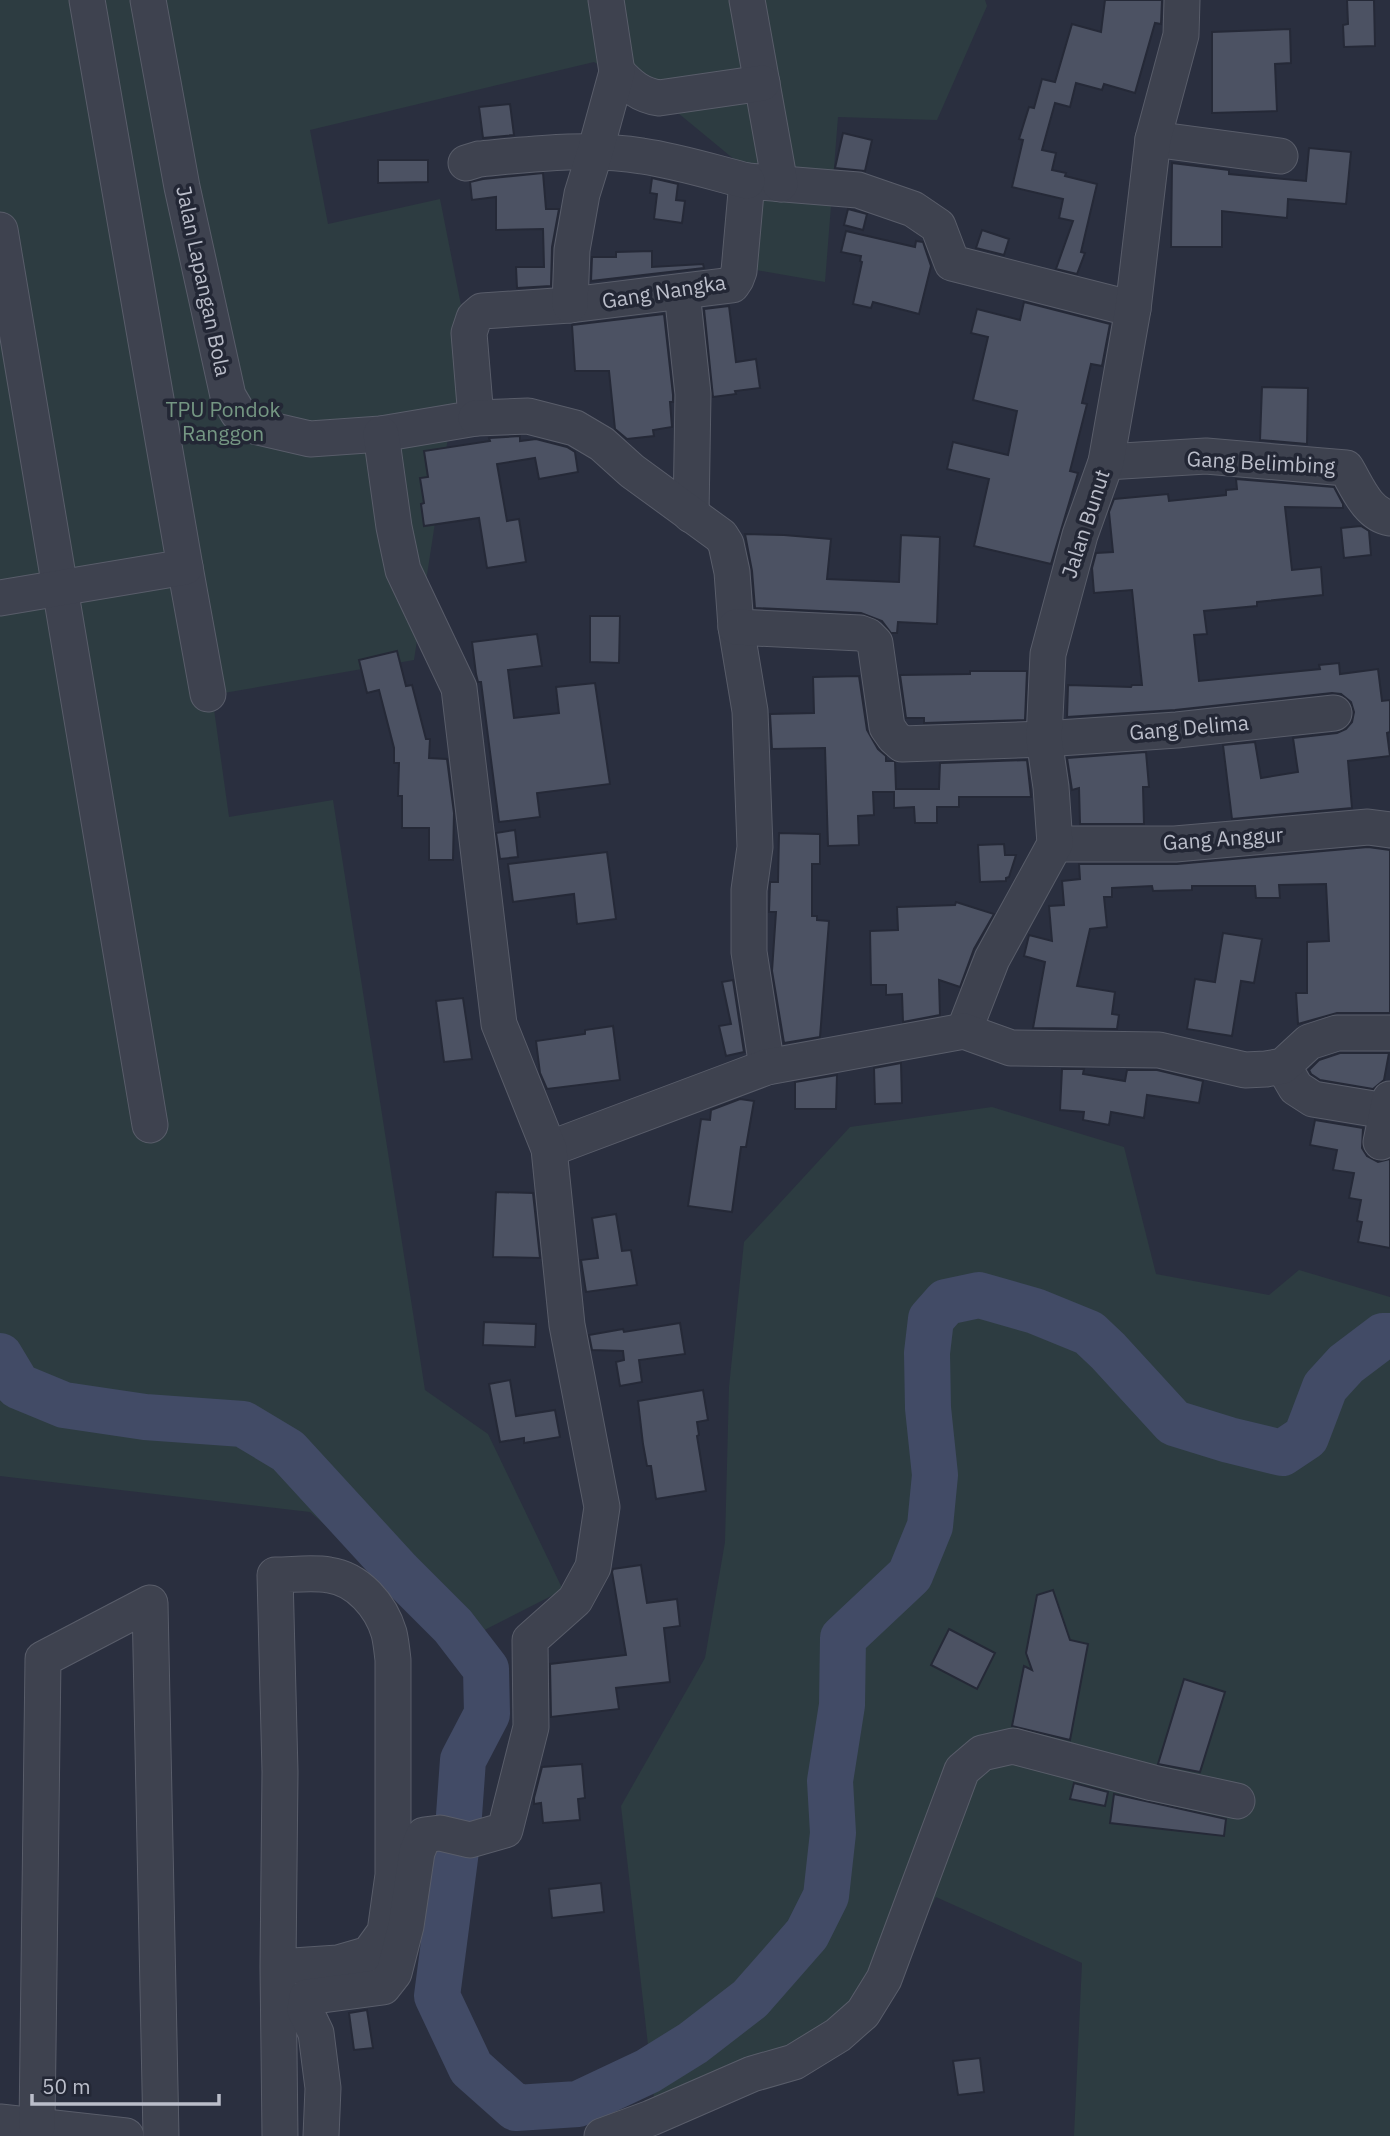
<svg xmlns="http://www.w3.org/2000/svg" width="1390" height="2136" font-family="'IBM Plex Sans',sans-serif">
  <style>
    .green { fill: #2d3c41 }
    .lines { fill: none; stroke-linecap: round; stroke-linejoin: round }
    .river { stroke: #424b66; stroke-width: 46 }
    .building { fill: #4c5263; stroke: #252937; stroke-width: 2 }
    .minor-casing { stroke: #595d6a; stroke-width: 37 }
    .minor { stroke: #3e424f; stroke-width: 35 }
    .labels { text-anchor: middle; stroke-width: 7; stroke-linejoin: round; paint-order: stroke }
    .street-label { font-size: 21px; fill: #bbbeca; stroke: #232735 }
    .park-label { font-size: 21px; fill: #759783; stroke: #232735 }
  </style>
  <rect width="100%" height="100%" fill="#2a2f3f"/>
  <g class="green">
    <path d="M 0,0 L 985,0 L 987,6 L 937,120 L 838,117 L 825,282 L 756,270 L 758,179 L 678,113 L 594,62 L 310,130 L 328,224 L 440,199 L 476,381 L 451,418 L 414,660 L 212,695 L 229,817 L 333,800 L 425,1390 L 488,1434 L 563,1590 L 461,1642 L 310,1512 L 0,1476 Z"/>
    <path d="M 992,1107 L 1124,1147 L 1156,1274 L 1269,1295 L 1299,1270 L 1390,1297 L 1390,2136 L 1074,2136 L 1082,1963 L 936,1897 L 870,2026 L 655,2107 L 621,1806 L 705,1658 L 725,1542 L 729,1387 L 744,1242 L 850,1127 Z"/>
  </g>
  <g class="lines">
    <path class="river" d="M 0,1356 L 18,1386 L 64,1405 L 145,1417 L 243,1424 L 288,1451 L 399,1572 L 453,1626 L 486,1669 L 487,1714 L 463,1760 L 457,1843 L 437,1996 L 471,2068 L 516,2108 L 578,2104 L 648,2071 L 693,2043 L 750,1999 L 807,1934 L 826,1896 L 833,1833 L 830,1781 L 842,1705 L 843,1638 L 910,1575 L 930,1526 L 935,1475 L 928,1408 L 927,1353 L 931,1319 L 946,1302 L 979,1295 L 1035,1311 L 1089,1333 L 1108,1351 L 1174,1423 L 1229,1440 L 1282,1453 L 1306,1437 L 1325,1387 L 1346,1364 L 1383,1336 L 1390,1336"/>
  </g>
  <g class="building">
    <path d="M 1105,0 L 1162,0 L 1161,24 L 1155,23 L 1135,93 L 1104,84 L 1102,90 L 1076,83 L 1070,107 L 1055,103 L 1042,150 L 1056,153 L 1052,170 L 1066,173 L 1065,176 L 1097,184 L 1081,252 L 1085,253 L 1077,274 L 1056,269 L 1073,221 L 1059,218 L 1063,199 L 1012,187 L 1023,140 L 1019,139 L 1029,107 L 1034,108 L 1042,79 L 1055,82 L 1072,24 L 1101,32 Z"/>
    <path d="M 1347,0 L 1374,0 L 1375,46 L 1344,47 L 1343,25 L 1348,24 Z"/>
    <path d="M 1290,29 L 1291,63 L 1275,64 L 1277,111 L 1212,113 L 1212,32 Z"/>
    <path d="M 510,104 L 514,135 L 483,138 L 479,107 Z"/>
    <path d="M 843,133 L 872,140 L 865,171 L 835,168 Z"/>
    <path d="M 1309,148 L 1351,152 L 1346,204 L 1288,199 L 1287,218 L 1222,211 L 1222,247 L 1171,247 L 1172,163 L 1229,170 L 1229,174 L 1306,181 Z"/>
    <path d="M 378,160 L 428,160 L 428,182 L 378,183 Z"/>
    <path d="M 543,173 L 546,209 L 559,209 L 552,247 L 551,286 L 517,288 L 516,267 L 544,267 L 543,229 L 496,230 L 496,197 L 472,200 L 470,182 L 483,179 Z"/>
    <path d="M 652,178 L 678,184 L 676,200 L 685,201 L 682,223 L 654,219 L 657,194 L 650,193 Z"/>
    <path d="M 848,209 L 867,214 L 863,230 L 844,225 Z"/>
    <path d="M 982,230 L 1009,239 L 1004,255 L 976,248 Z"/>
    <path d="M 846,231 L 915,247 L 916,241 L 923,242 L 931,266 L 919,314 L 873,302 L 871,308 L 853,304 L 862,262 L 860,261 L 861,256 L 841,252 Z"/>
    <path d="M 652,251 L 652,267 L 703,264 L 704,268 L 591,281 L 592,257 L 616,257 L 616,252 Z"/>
    <path d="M 1024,302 L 1110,324 L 1102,366 L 1091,364 L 1082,403 L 1087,404 L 1070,471 L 1078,473 L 1051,564 L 974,546 L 989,479 L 947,469 L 953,442 L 1008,455 L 1017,411 L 973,400 L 988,337 L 971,333 L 977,309 L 1020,320 Z"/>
    <path d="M 729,306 L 736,362 L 756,359 L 760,388 L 735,391 L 736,394 L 713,397 L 704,309 Z"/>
    <path d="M 664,314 L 673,395 L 673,402 L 670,402 L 672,427 L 653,430 L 654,436 L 627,439 L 615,429 L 609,371 L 575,371 L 572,325 Z"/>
    <path d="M 1262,387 L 1308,388 L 1307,444 L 1260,440 Z"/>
    <path d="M 520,436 L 520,441 L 536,439 L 567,447 L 575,452 L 578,472 L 539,479 L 535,458 L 497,464 L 507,521 L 519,519 L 526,562 L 487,568 L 479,518 L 424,526 L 421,504 L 424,503 L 420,478 L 428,477 L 424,451 L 490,441 L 489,438 Z"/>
    <path d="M 1236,479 L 1334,487 L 1343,504 L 1343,508 L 1285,507 L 1292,570 L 1321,567 L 1323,595 L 1257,602 L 1257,606 L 1204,611 L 1207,634 L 1194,635 L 1199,681 L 1320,669 L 1319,665 L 1339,663 L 1340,674 L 1378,669 L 1382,701 L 1390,700 L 1390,732 L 1387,733 L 1390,756 L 1348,761 L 1352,808 L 1232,819 L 1223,745 L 1255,742 L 1261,778 L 1298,772 L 1293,738 L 1337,733 L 1346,729 L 1352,722 L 1354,712 L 1351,702 L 1341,694 L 1332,693 L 1175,710 L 1067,717 L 1068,685 L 1131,687 L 1132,685 L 1142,685 L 1132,590 L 1094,593 L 1092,568 L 1096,553 L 1113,552 L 1109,512 L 1114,499 L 1168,494 L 1169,501 L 1226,495 L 1226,490 L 1237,489 Z"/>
    <path d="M 1361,526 L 1369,531 L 1371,555 L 1344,558 L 1341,528 Z"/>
    <path d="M 745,534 L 784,535 L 831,539 L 827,579 L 899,582 L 901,535 L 940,537 L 937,624 L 898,622 L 897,633 L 891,633 L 882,621 L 861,613 L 755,608 L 752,571 Z"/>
    <path d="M 590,616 L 620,616 L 619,663 L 590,662 Z"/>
    <path d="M 537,634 L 542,666 L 508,670 L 514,718 L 559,713 L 556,687 L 595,683 L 610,784 L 537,793 L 540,817 L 499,822 L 481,682 L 478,682 L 476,674 L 472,642 Z"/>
    <path d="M 397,651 L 406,686 L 412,685 L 426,739 L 430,739 L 429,758 L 447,759 L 454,813 L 453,860 L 429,860 L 429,828 L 402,828 L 402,796 L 398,796 L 399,763 L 394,763 L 394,748 L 379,690 L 367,693 L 359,660 Z"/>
    <path d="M 970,671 L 1027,671 L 1025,720 L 924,723 L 924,718 L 906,718 L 900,675 L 970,674 Z"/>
    <path d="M 859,676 L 867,730 L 878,749 L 886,756 L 886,761 L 895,761 L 896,789 L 939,789 L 940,763 L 1027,760 L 1031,797 L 959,797 L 959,807 L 937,807 L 937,823 L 915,823 L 914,807 L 894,808 L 894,792 L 873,792 L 874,815 L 858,816 L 859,845 L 828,846 L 825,748 L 772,749 L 770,714 L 814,713 L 813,677 Z"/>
    <path d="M 1146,752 L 1149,787 L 1143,787 L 1144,824 L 1080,824 L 1079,788 L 1072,790 L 1067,758 Z"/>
    <path d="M 515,830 L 518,857 L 500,859 L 496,833 Z"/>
    <path d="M 779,833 L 820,834 L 820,864 L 812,864 L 812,916 L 817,916 L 817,920 L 829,921 L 820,1037 L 784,1043 L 772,971 L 776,912 L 769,912 L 770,882 L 778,882 Z"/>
    <path d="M 1004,844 L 1005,855 L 1016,855 L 1009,877 L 1006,878 L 1006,881 L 980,882 L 978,845 Z"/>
    <path d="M 1368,847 L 1390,850 L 1390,1013 L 1337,1013 L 1298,1024 L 1296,993 L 1307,993 L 1307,942 L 1329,941 L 1326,884 L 1279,885 L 1280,898 L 1256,898 L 1255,886 L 1192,886 L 1192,890 L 1153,891 L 1152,886 L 1112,888 L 1112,897 L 1104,897 L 1107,927 L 1090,929 L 1077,986 L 1115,992 L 1112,1014 L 1119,1015 L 1117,1029 L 1033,1028 L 1045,962 L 1024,956 L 1029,935 L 1052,941 L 1049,906 L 1064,905 L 1062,881 L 1080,879 L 1079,864 L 1177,864 Z"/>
    <path d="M 607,852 L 616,919 L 577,924 L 574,894 L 513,902 L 508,864 Z"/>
    <path d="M 956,902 L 994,914 L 974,949 L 960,987 L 939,980 L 940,1015 L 903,1022 L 902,994 L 886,995 L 886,985 L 871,985 L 870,931 L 898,930 L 897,907 L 955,905 Z"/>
    <path d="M 1223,933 L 1262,939 L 1254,983 L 1241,981 L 1232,1036 L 1187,1029 L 1195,979 L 1215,982 Z"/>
    <path d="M 733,980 L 744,1052 L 726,1056 L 719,1026 L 731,1024 L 722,982 Z"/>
    <path d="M 463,998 L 472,1059 L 444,1062 L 436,1001 Z"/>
    <path d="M 613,1026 L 620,1080 L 547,1089 L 540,1073 L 536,1041 L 585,1034 L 585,1030 Z"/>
    <path d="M 1340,1053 L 1389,1053 L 1384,1080 L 1373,1089 L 1320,1080 L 1311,1074 L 1309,1070 L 1319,1060 Z"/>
    <path d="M 901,1063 L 902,1103 L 875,1104 L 874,1068 Z"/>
    <path d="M 1062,1069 L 1084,1069 L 1083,1074 L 1125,1081 L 1127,1070 L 1157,1070 L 1203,1081 L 1199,1103 L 1147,1095 L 1144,1118 L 1111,1112 L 1109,1125 L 1083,1120 L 1084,1112 L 1060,1110 Z"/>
    <path d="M 837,1075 L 836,1109 L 795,1109 L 795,1082 Z"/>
    <path d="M 740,1099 L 754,1101 L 746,1147 L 741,1147 L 732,1212 L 688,1206 L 701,1119 L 710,1120 L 711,1110 Z"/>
    <path d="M 1315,1120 L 1363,1128 L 1362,1148 L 1367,1156 L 1378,1162 L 1390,1159 L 1390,1248 L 1358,1242 L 1362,1222 L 1357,1221 L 1361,1200 L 1349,1198 L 1354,1173 L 1333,1170 L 1337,1150 L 1310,1145 Z"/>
    <path d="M 496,1192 L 533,1193 L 540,1258 L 493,1257 Z"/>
    <path d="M 616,1214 L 622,1251 L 631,1250 L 637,1285 L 586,1292 L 581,1260 L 598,1258 L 592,1218 Z"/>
    <path d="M 484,1322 L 536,1324 L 535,1347 L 483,1345 Z"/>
    <path d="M 680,1323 L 685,1354 L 639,1360 L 642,1382 L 620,1386 L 616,1362 L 624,1360 L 623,1351 L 592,1350 L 589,1335 L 623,1329 L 624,1332 Z"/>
    <path d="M 510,1380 L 516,1416 L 555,1410 L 560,1437 L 524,1443 L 524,1438 L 500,1442 L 489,1384 Z"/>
    <path d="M 703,1390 L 708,1420 L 697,1422 L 699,1435 L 697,1436 L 706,1491 L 656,1499 L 651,1466 L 647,1466 L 643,1444 L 638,1401 Z"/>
    <path d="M 641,1565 L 647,1603 L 677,1599 L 680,1626 L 664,1628 L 670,1682 L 616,1688 L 619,1709 L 551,1717 L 550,1664 L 626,1655 L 612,1572 L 613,1569 Z"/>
    <path d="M 1053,1590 L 1070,1640 L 1088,1644 L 1070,1740 L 1012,1726 L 1024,1666 L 1032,1670 L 1026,1653 L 1037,1595 Z"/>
    <path d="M 949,1629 L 995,1653 L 977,1689 L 931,1665 Z"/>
    <path d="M 1184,1679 L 1225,1692 L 1200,1772 L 1158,1764 Z"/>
    <path d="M 582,1764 L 585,1798 L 578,1799 L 580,1820 L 543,1823 L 541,1803 L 534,1804 L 534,1798 L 542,1767 Z"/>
    <path d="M 1074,1783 L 1108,1792 L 1105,1806 L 1070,1799 Z"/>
    <path d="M 1114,1794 L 1226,1819 L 1224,1836 L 1110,1823 Z"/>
    <path d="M 601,1883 L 604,1912 L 552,1918 L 549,1889 Z"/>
    <path d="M 367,2010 L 373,2048 L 354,2050 L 349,2013 Z"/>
    <path d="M 980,2058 L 984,2092 L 958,2095 L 953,2061 Z"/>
  </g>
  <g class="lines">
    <defs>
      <g id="minor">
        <path d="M 148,0 L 182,187 L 228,396 L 238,413 L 254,426 L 310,439 L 381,434 L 476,418 L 469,333 L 474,318 L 482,311 L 570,305 L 732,285 L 736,279 L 739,271 L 747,181 L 858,190 L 913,209 L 938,226 L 952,263 L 1133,309"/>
        <path d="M 747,0 L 780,184"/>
        <path d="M 617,72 C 630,86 640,95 659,98 L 762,83"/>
        <path d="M 1153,139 L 1280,156"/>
        <path d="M 466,163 L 479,159 C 532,154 589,147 642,156 C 677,161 712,172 747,181"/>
        <path d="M 0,230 L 150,1125"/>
        <path d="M 682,292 L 693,394 L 691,515"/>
        <path d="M 570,305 L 572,250 L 582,194 L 595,152 L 617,72 L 606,0"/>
        <path d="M 476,418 L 528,416 L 575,428 L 602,444 L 632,471 L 721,536 L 726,544 L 732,572 L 736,627 L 750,711 L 755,847 L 749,890 L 749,952 L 767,1067"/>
        <path d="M 1106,462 L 1206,456 L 1346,468 C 1357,486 1367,514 1390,518"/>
        <path d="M 185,567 L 208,694"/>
        <path d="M 0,598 L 185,567 L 87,0"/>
        <path d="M 736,627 L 860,633 L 868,636 L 875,643 L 887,727 L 894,737 L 902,744 L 1044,739 L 1177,730 L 1334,713"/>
        <path d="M 1055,844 L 1175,844 L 1368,827 L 1390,830"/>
        <path d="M 964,1031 L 992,959 L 1055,844 L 1051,787 L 1044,739 L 1048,654 L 1080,535 L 1106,462 L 1133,309 L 1153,139 L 1181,35 L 1182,0"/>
        <path d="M 1283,1066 L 1296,1088 L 1313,1099 L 1386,1111"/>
        <path d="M 1381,1142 L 1390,1099"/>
        <path d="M 549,1149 L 767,1067 L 964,1031 L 1011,1048 L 1159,1050 L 1245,1070 L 1266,1069 L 1283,1066 L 1309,1042 L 1337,1033 L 1390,1033"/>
        <path d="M 278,1967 L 338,1963 L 369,1954 L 385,1932 L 393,1875 L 393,1660 C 392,1651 391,1641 389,1633 C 381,1606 358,1579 329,1575 C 312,1572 292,1575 275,1575 L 280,1772 L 278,1967 L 280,2136"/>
        <path d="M 0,2122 L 126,2136"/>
        <path d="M 37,2126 L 43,1659 L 150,1603 L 161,2136"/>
        <path d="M 321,2136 L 323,2088 L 316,2033 L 305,2010 L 307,1997 L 383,1987 L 394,1973 L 406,1926 L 417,1852 L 424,1835 L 440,1833 L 470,1840 L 505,1830 L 531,1727 L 530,1640 L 575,1600 L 593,1567 L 602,1507 L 567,1325 L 549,1149 L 499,1024 L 459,688 L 403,570 L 394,527 L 381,434"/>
        <path d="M 602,2136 L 651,2118 L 752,2074 L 794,2062 L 838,2035 L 863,2013 L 884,1979 L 962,1770 L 982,1753 L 1013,1746 L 1153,1783 L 1237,1801"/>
      </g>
    </defs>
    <use href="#minor" class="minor-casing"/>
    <use href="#minor" class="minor"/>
  </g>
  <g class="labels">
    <g class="street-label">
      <text transform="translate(203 281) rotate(78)" y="7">Jalan Lapangan Bola</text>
      <text transform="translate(664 292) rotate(-9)" y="7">Gang Nangka</text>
      <text transform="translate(1261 463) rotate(3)" y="7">Gang Belimbing</text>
      <text transform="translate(1086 524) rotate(-72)" y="7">Jalan Bunut</text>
      <text transform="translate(1189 728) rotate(-5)" y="7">Gang Delima</text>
      <text transform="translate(1223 839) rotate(-4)" y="7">Gang Anggur</text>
    </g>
    <g class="park-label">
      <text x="223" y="417">TPU Pondok<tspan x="223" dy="24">Ranggon</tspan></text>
    </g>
  </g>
  <path d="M32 2094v10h187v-10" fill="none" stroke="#bbbeca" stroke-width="3.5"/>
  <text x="42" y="2094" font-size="21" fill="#bbbeca" stroke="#232735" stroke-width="5" paint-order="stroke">50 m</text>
</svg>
